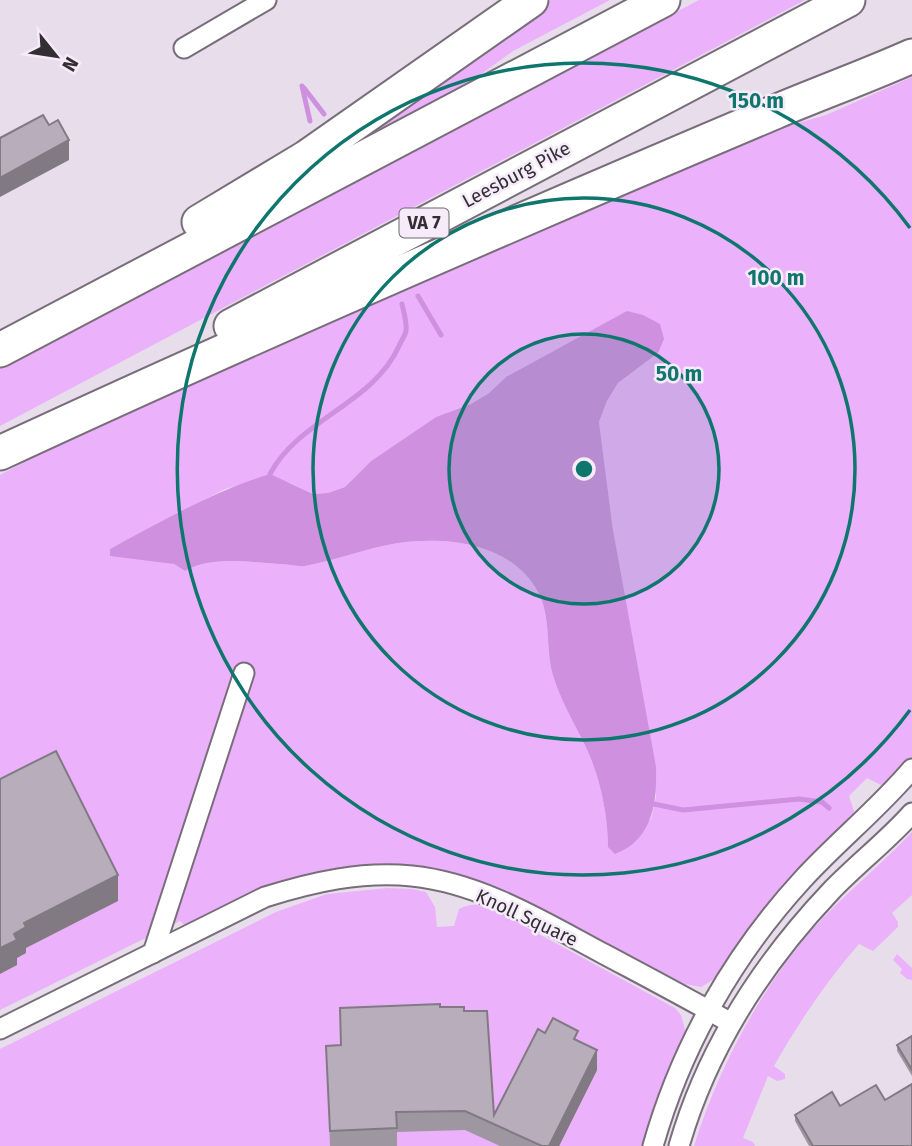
<svg xmlns="http://www.w3.org/2000/svg" width="912" height="1146" font-family="'Fira Sans',sans-serif">
  <style>
    .green { fill: #ebb1fb; fill-rule: evenodd }
    .water { fill: #ce90df }
    .lines { fill: none; stroke-linecap: round; stroke-linejoin: round }
    .stream { stroke: #ce90df; stroke-width: 5 }
    .street-casing { stroke: #786e7a; stroke-width: 23 }
    .highway-casing { stroke: #786e7a; stroke-width: 37 }
    .street { stroke: #fff; stroke-width: 19 }
    .highway { stroke: #fff; stroke-width: 33 }
    .wall { fill: #9e96a1 }
    .shaded-wall { fill: #817a83 }
    .building { fill: #b8aebb; stroke: #817a83; stroke-width: 2 }
    .ring { fill: none; stroke: #0f766e; stroke-width: 3.5 }
    .labels { text-anchor: middle; stroke-width: 5; stroke-linejoin: round; paint-order: stroke }
    .shield { fill: #f6ebf9; stroke: #6d676e; stroke-width: 2 }
    .shield-label { font-size: 18px; font-weight: bold; fill: #322e33 }
    .street-label { font-size: 19px; fill: #322e33; stroke: #f6ebf9 }
    .centre { fill: #0f766e; stroke: #f6ebf9; stroke-width: 3.5 }
    .ring-label { font-size: 21px; text-anchor: middle; font-weight: bold; fill: #0f766e; stroke: #f6ebf9; stroke-width: 5; stroke-linejoin: round; paint-order: stroke }
  </style>
  <rect width="100%" height="100%" fill="#e8deeb"/>
  <g class="green">
    <path d="M 551,0 L 610,0 L 513,51 L 458,91 L 297,178 Z"/>
    <path d="M 699,0 L 805,0 L 0,426 L 0,369 Z"/>
    <path d="M 912,77 L 912,758 L 892,781 L 883,786 L 867,778 L 849,796 L 855,814 L 852,822 L 716,978 L 701,987 L 685,984 L 587,935 L 510,894 L 472,879 L 435,871 L 394,868 L 196,926 L 183,924 L 180,921 L 0,1010 L 0,475 L 108,418 L 743,139 L 826,115 ZM 658,353 L 618,383 L 607,401 L 599,422 L 613,530 L 656,796 L 651,819 L 608,847 C 608,817 601,782 589,754 C 580,733 567,713 559,692 C 555,682 551,671 550,661 C 547,639 549,614 539,594 C 513,543 448,536 398,543 C 367,548 336,560 305,566 C 297,567 288,564 279,564 C 250,562 211,556 185,571 L 174,564 L 110,549 L 225,489 L 247,483 L 258,478 L 290,483 L 313,494 L 328,493 L 345,487 L 371,461 L 436,417 L 471,404 L 489,393 L 506,377 Z"/>
    <path d="M 912,832 L 912,895 L 892,913 L 898,922 L 898,927 L 873,951 L 859,944 C 826,982 799,1022 774,1066 L 785,1074 L 785,1079 L 777,1081 L 768,1076 L 743,1138 L 753,1142 L 755,1146 L 694,1146 C 719,1067 758,993 812,930 C 843,895 880,866 912,832 Z"/>
    <path d="M 388,888 L 412,889 L 426,892 L 435,907 L 437,927 L 454,926 L 459,909 C 472,903 479,904 493,909 L 675,1008 L 681,1015 L 686,1033 L 656,1103 L 643,1146 L 0,1146 L 0,1049 L 276,912 L 327,894 Z"/>
    <path d="M 897,954 L 912,968 L 912,980 L 907,979 L 900,973 L 902,969 L 893,960 Z"/>
  </g>
  <path class="water" d="M 627,311 L 643,315 L 660,324 L 664,339 L 658,353 L 618,383 L 607,401 L 599,422 L 613,530 L 656,767 C 657,802 653,840 615,854 L 608,847 C 608,817 601,782 589,754 C 580,733 567,713 559,692 C 555,682 551,671 550,661 C 547,639 549,614 539,594 C 513,543 448,536 398,543 C 367,548 336,560 305,566 C 297,567 288,564 279,564 C 250,562 211,556 185,571 L 174,564 L 110,556 L 110,549 C 162,521 214,491 270,474 L 313,494 L 328,493 L 345,487 L 371,461 L 436,417 L 471,404 L 489,393 L 506,377 Z"/>
  <g class="lines">
    <g class="stream">
      <path d="M 302,86 L 310,121"/>
      <path d="M 304,88 L 324,114"/>
      <path d="M 418,296 L 441,335"/>
      <path d="M 270,474 C 299,419 373,404 399,346 C 401,341 405,336 406,331 C 407,322 404,313 402,304"/>
      <path d="M 654,804 L 683,810 L 799,799 L 822,802 L 829,808"/>
    </g>
    <defs>
      <g id="street">
        <path d="M 184,48 L 266,0"/>
        <path d="M 153,953 L 244,673"/>
        <path d="M 0,1029 L 265,897 C 313,882 361,871 412,876 C 481,883 544,922 604,954 C 647,977 689,999 731,1023"/>
        <path d="M 653,1146 C 681,1047 733,955 803,879 C 838,841 878,809 912,769"/>
        <path d="M 679,1146 C 707,1049 762,964 831,891 C 857,864 887,841 912,813"/>
      </g>
      <g id="highway">
        <path d="M 199,222 L 307,157 L 531,0"/>
        <path d="M 231,326 L 848,0"/>
        <path d="M 0,350 L 663,0"/>
        <path d="M 0,453 C 256,334 515,222 775,112 C 820,93 867,76 912,56"/>
      </g>
    </defs>
    <use href="#street" class="street-casing"/>
    <use href="#highway" class="highway-casing"/>
    <use href="#street" class="street"/>
    <use href="#highway" class="highway"/>
  </g>
  <g class="wall">
    <path d="M 440,1007 L 464,1011 L 494,1115 L 545,1033 L 578,1041 L 597,1070 L 559,1146 L 500,1146 L 465,1130 L 397,1132 L 397,1146 L 330,1146 L 326,1046 L 341,1045 Z"/>
    <path d="M 912,1036 L 912,1076 L 897,1051 L 897,1045 Z"/>
    <path d="M 840,1106 L 912,1146 L 809,1146 L 795,1121 L 795,1115 Z"/>
  </g>
  <g class="shaded-wall">
    <path d="M 69,140 L 69,160 L 0,197 L 0,178 Z"/>
    <path d="M 118,875 L 118,901 L 26,948 L 26,953 L 17,958 L 17,965 L 0,974 L 0,948 L 24,923 Z"/>
    <path d="M 597,1050 L 597,1070 L 559,1146 L 549,1146 Z"/>
  </g>
  <g class="building">
    <path d="M 43,115 L 49,125 L 58,120 L 69,140 L 0,178 L 0,138 Z"/>
    <path d="M 56,751 L 118,875 L 24,923 L 26,927 L 14,934 L 17,940 L 0,948 L 0,779 Z"/>
    <path d="M 440,1004 L 440,1007 L 464,1007 L 464,1011 L 487,1011 L 494,1115 L 538,1029 L 545,1033 L 553,1018 L 578,1031 L 574,1039 L 597,1050 L 549,1146 L 542,1146 L 465,1111 L 396,1112 L 397,1128 L 330,1131 L 326,1046 L 341,1045 L 340,1008 Z"/>
    <path d="M 912,1036 L 912,1070 L 897,1045 Z"/>
    <path d="M 912,1084 L 912,1146 L 813,1146 L 795,1115 L 832,1092 L 840,1106 L 876,1085 L 885,1100 Z"/>
  </g>
  <circle cx="584" cy="469" r="135" fill="#0f766e" fill-opacity=".12"/>
  <g class="ring">
    <circle cx="584" cy="469" r="135"/>
    <circle cx="584" cy="469" r="271"/>
    <path d="M910 710A406 406 0 1 1 910 228"/>
  </g>
  <g class="labels">
    <rect class="shield" x="399.5" y="208.5" width="49" height="29" rx="5"/>
    <g class="shield-label">
      <text x="424" y="229">VA 7</text>
    </g>
    <g class="street-label">
      <text transform="translate(516 174) rotate(-28)" y="7">Leesburg Pike</text>
      <text transform="translate(527 917) rotate(25)" y="7">Knoll Square</text>
    </g>
  </g>
  <circle cx="584" cy="469" r="10" class="centre"/>
  <g class="ring-label">
    <text x="756" y="108">150 m</text>
    <text x="776" y="285">100 m</text>
    <text x="679" y="381">50 m</text>
  </g>
  <g transform="translate(56 56) rotate(120)" stroke="#f6ebf9" stroke-width="5" paint-order="stroke">
  <path d="M0-5L12 26L0 18L-12 26Z" fill="#322e33"/>
  <text y="-10" font-size="19" font-weight="bold" text-anchor="middle" fill="#322e33">N</text>
  </g>
</svg>
